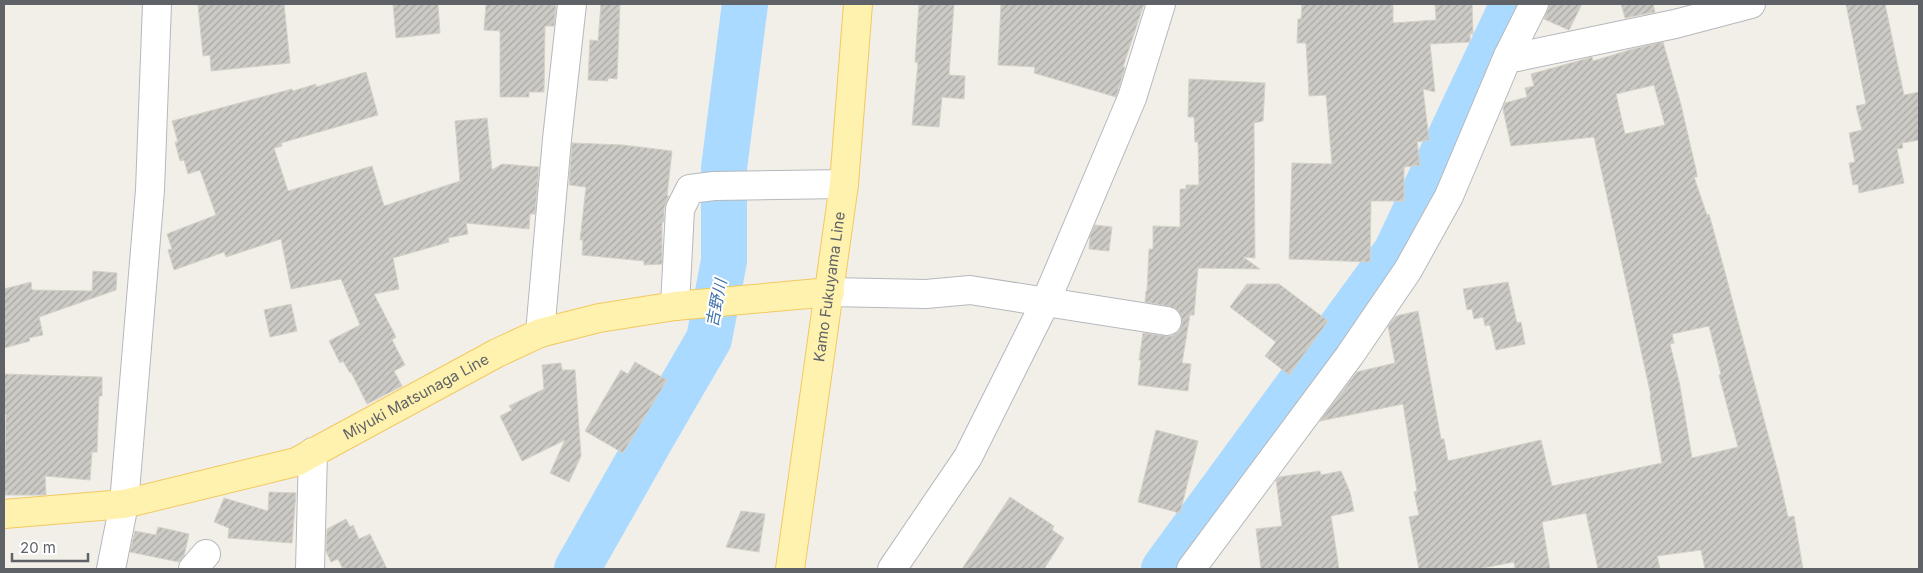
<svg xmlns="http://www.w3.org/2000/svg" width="1923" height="573" font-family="Inter,'Noto Sans JP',sans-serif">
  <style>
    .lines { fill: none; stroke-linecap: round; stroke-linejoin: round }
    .river { stroke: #aadaff; stroke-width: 46 }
    .building { fill: url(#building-hatch); stroke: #d6d1c6; fill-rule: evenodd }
    .minor-casing { stroke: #b5b8bc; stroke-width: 30 }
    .major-casing { stroke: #f2c960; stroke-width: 30 }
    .minor { stroke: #fff; stroke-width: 28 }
    .major { stroke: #fff2af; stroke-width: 28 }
    .labels { text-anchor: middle; stroke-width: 4; stroke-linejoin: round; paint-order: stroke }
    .street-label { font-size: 15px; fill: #5f6368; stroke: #fff }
    .water-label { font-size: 16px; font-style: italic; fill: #4174aa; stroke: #fff }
  </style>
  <defs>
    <pattern id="building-hatch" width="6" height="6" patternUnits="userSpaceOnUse" patternTransform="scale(1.25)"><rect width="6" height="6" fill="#cccac5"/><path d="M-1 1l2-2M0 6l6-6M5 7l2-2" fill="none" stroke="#a9a8a4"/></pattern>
  </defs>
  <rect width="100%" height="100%" fill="#f1efe8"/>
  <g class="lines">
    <g class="river">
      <path d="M 577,569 L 652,437 L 709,339 L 724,261 L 724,168 L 745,4"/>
      <path d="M 1164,569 L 1396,252 L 1513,4"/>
    </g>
  </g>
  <g class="building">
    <path d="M 210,4 L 284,4 L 290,63 L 211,71 L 210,55 L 203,56 L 198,5 Z"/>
    <path d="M 393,4 L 438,4 L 440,33 L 396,38 Z"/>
    <path d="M 486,4 L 556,4 L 554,26 L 545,26 L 544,92 L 529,92 L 529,97 L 500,97 L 500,31 L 484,30 Z"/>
    <path d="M 601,4 L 620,4 L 617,79 L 608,78 L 608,81 L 588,80 L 590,40 L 598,41 Z"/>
    <path d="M 919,4 L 954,4 L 949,75 L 965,76 L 964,99 L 942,97 L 939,127 L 912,125 L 918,63 L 915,62 Z"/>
    <path d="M 1001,4 L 1144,4 L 1123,67 L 1125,67 L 1116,97 L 1034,73 L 1035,67 L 998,65 Z"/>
    <path d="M 1302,4 L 1393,4 L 1393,23 L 1436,20 L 1435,4 L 1472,4 L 1473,34 L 1470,34 L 1470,42 L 1430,44 L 1435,92 L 1423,89 L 1429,140 L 1417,142 L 1420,165 L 1404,167 L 1404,201 L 1371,201 L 1370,262 L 1289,259 L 1292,163 L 1332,164 L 1326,95 L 1309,96 L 1306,43 L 1297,43 L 1298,19 L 1301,19 Z"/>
    <path d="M 1550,4 L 1582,4 L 1569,30 L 1544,19 Z"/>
    <path d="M 1621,4 L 1653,4 L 1655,12 L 1625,18 Z"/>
    <path d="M 1846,4 L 1885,4 L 1904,95 L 1919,92 L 1919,140 L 1902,143 L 1903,148 L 1897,149 L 1904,183 L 1859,193 L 1858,184 L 1853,185 L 1849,163 L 1855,162 L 1849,133 L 1862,130 L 1856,106 L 1866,104 Z"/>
    <path d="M 1663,42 L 1681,105 L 1697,174 L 1697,177 L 1694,177 L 1707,215 L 1709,214 L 1723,265 L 1779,476 L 1788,517 L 1794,516 L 1803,569 L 1705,569 L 1701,550 L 1657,556 L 1660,569 L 1598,569 L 1586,513 L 1542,522 L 1550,569 L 1515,569 L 1514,562 L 1478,569 L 1419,569 L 1409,517 L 1419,515 L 1414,492 L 1417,491 L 1403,404 L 1320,421 L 1357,372 L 1395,363 L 1388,326 L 1396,316 L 1418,311 L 1441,439 L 1444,439 L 1448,461 L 1541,440 L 1552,486 L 1662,463 L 1650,396 L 1651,396 L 1594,137 L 1511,146 L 1503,109 L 1505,103 L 1527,97 L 1525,88 L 1534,86 L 1531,74 L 1589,58 L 1592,57 L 1593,61 L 1633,49 ZM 1654,85 L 1665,125 L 1625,134 L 1616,94 ZM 1709,326 L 1721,374 L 1719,375 L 1738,447 L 1692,458 L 1680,386 L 1670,344 L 1674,343 L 1672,334 Z"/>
    <path d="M 366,72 L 378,115 L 281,143 L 282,146 L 274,148 L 288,191 L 372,166 L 384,206 L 460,181 L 455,121 L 487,118 L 492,170 L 502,164 L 539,167 L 535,214 L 530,214 L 529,229 L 466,223 L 468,234 L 448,238 L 449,242 L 393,258 L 399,289 L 374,294 L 396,337 L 392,340 L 405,365 L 394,371 L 402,386 L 367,404 L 351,372 L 350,373 L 343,361 L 340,363 L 329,341 L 360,325 L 341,279 L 291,289 L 281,239 L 226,257 L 224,252 L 174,270 L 168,250 L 172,249 L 167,234 L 216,215 L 200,170 L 188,174 L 184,160 L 180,161 L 175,142 L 178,142 L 172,121 L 292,89 L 293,91 L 316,84 L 316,87 Z"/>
    <path d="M 1189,79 L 1265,83 L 1263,121 L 1254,123 L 1255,258 L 1243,257 L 1260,269 L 1198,268 L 1194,315 L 1190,315 L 1182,363 L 1191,364 L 1188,391 L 1138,385 L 1141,360 L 1139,360 L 1143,333 L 1165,336 L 1172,336 L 1179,331 L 1182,324 L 1181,315 L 1176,309 L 1169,306 L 1145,302 L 1146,291 L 1147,291 L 1149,249 L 1153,249 L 1153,226 L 1180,227 L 1180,189 L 1186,189 L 1186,185 L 1199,185 L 1198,142 L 1195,142 L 1194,117 L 1188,117 Z"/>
    <path d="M 572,143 L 623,145 L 672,151 L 667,196 L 669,196 L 664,208 L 664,222 L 662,222 L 662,264 L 644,265 L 644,261 L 582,255 L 583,240 L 580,240 L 586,187 L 569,185 Z"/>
    <path d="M 1095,225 L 1112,227 L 1109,251 L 1089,249 L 1090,236 Z"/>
    <path d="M 93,271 L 117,273 L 116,290 L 39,317 L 43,335 L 29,338 L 30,341 L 4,348 L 4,289 L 31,282 L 32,290 L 92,291 Z"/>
    <path d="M 1508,282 L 1517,323 L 1521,322 L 1525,344 L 1496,350 L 1490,325 L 1485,326 L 1483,317 L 1474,319 L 1472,309 L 1467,310 L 1463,289 Z"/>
    <path d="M 1247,284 L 1279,284 L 1328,321 L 1289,375 L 1265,356 L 1276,342 L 1230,307 Z"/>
    <path d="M 291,304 L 297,331 L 270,337 L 264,310 Z"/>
    <path d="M 635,362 L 667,380 L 623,453 L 585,431 L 621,370 L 628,374 Z"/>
    <path d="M 561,363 L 562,370 L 575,370 L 581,456 L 569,482 L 550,473 L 565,440 L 522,461 L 500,416 L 512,410 L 509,406 L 544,389 L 542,365 Z"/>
    <path d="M 4,374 L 102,377 L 102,396 L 99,396 L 97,452 L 92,452 L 90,480 L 45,476 L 46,495 L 4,495 L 6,414 L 4,414 Z"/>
    <path d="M 1156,430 L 1198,441 L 1180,513 L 1138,502 Z"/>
    <path d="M 1320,471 L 1321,475 L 1341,471 L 1350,492 L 1354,511 L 1331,516 L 1339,569 L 1261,569 L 1256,529 L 1282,526 L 1276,480 L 1279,477 Z"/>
    <path d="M 269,492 L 296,493 L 292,543 L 228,538 L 229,528 L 214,522 L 224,498 L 268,511 Z"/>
    <path d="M 1010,497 L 1054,526 L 1052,530 L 1064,538 L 1044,569 L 962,569 Z"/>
    <path d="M 741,511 L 765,514 L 759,552 L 726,547 Z"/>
    <path d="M 346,519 L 350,527 L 353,525 L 359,539 L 370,534 L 387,569 L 343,569 L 338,559 L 331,562 L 326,551 L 327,529 Z"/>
    <path d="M 158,527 L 189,534 L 184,556 L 179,562 L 130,552 L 135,531 L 156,535 Z"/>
  </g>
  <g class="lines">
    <defs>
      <g id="minor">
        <path d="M 1508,56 L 1517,57 L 1675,24 L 1751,4"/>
        <path d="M 830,292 L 926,294 L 970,290 L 1167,321"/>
        <path d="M 675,306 L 680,209 L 690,189 L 714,186 L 844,184"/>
        <path d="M 540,333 L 557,139 L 572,4"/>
        <path d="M 111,569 L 124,504 L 150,190 L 157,4"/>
        <path d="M 193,569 L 206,554"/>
        <path d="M 310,569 L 313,452"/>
        <path d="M 892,569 L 968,457 L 1046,301 L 1132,98 L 1161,4"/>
        <path d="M 1191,569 L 1350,355 L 1408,270 L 1449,196 L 1508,56 L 1534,4"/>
      </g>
      <g id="major">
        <path id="s1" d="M 4,514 L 124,504 L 296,462 L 497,353 L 540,333 L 599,318 L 675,306 L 830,292"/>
        <path id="s2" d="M 790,569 L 844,184 L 858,4"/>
      </g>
    </defs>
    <use href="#minor" class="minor-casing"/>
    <use href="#major" class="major-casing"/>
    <use href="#minor" class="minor"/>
    <use href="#major" class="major"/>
  </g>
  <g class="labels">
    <g class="street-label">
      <text dy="5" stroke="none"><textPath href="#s2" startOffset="285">Kamo Fukuyama Line</textPath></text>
      <text dy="5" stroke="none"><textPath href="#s1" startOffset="434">Miyuki Matsunaga Line</textPath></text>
    </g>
    <g class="water-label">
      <text transform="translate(716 303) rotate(-79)" y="6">吉野川</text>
    </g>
  </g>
  <rect width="1923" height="573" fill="none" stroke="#5f6368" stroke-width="10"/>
  <path d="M12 553v8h76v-8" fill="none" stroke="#5f6368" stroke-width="2.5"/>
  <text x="20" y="553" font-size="15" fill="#5f6368" stroke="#ffffff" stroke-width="4" paint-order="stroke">20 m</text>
</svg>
